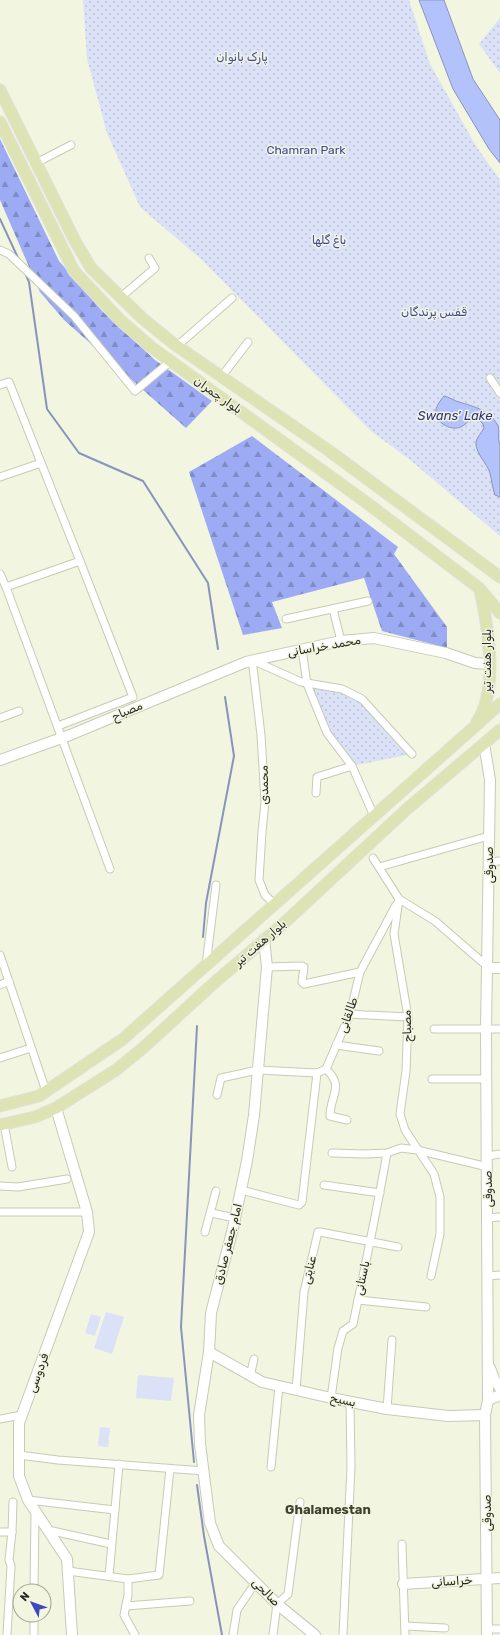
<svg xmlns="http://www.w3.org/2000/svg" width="500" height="1635" font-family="Rubik,Vazirmatn,sans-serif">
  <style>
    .forest { fill: url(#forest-firs) }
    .park { fill: url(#park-dots) }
    .pitch { fill: #dbe1f7 }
    .water { fill: #b4c2fc; stroke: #8a94ba }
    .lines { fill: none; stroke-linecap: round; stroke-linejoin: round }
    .stream { stroke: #8a94ba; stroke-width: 2 }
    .street-casing { stroke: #c7cbb6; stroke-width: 9 }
    .secondary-casing { stroke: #c7cbb6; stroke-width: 12 }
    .primary-casing { stroke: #e1e1e0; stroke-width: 13 }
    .street { stroke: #fff; stroke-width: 7 }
    .secondary { stroke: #fff; stroke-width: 10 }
    .primary { stroke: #dde3b3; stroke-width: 11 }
    .labels { text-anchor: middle; stroke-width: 3; stroke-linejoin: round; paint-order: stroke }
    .park-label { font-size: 12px; fill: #3f499d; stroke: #f2f5e0 }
    .street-label { font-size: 12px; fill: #272820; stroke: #f2f5e0 }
    .water-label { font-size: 13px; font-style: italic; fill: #2d3385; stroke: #f2f5e0 }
    .neighbourhood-label { font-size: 13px; font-weight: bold; fill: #3f4231; stroke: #f2f5e0 }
  </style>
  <defs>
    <pattern id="forest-firs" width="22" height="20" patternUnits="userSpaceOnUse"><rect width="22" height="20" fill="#9cabf4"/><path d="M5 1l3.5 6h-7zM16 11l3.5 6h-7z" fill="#7f8bc5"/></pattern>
    <pattern id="park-dots" width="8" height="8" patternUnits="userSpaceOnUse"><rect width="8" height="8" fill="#dbe1f7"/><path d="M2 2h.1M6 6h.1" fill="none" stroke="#bcc1d3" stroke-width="1.8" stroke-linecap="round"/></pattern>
  </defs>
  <rect width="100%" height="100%" fill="#f2f5e0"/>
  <g class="forest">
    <path d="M 0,139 L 59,261 L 102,311 L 155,360 L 212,401 L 186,428 L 64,320 L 40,292 L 0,200 Z"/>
    <path d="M 252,436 L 398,547 L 394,554 L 447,627 L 447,648 L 382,631 L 364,578 L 272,602 L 282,628 L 243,635 L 189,472 Z"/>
  </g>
  <g class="park">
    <path d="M 83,0 L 409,0 L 430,64 L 476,146 L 500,180 L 500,536 L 409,459 L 371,431 L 201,259 L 140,207 L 107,133 L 87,59 Z"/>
    <path d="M 500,18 L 500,73 L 479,44 Z"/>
    <path d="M 307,684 L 342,689 L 362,699 L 412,754 L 352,766 L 327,733 Z"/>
  </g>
  <g class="pitch">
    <path d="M 106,1312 L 124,1317 L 112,1354 L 94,1348 Z"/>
    <path d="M 91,1314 L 101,1317 L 95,1336 L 85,1333 Z"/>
    <path d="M 138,1375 L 174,1378 L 171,1401 L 136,1398 Z"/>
    <path d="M 100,1427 L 110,1428 L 108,1447 L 98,1446 Z"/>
  </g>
  <g class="water">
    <path d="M 419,0 L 444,0 L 473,79 L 500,120 L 500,163 L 489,149 L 453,89 Z"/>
    <path d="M 444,396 C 448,397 452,399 456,401 C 471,406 490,409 498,426 C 500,432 497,438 500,444 L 500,497 L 495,495 C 492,487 492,481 490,473 C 487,463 475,453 476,442 C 477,437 482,432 484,428 L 483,424 L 478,419 L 471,419 C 468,421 465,425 461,427 C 452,431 437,424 436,413 C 435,407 440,401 444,396 Z"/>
  </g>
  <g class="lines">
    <g class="stream">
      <path d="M 0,219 L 19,260"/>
      <path d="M 25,273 L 29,282 L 47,409 L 79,453 L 143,481 L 208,583 L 218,649"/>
      <path d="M 203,937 L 206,903 L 234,756 L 225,697"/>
      <path d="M 194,1462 L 181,1327 L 197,1026"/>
      <path d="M 197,1485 L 204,1536 L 222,1635"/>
    </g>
    <defs>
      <g id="street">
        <path d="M 36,163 L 71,145"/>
        <path d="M 0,250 L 9,254 L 74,316 L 135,391 L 171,361"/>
        <path d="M 121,297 L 155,268 L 149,258"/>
        <path d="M 177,346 L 232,298"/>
        <path d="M 222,376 L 248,342"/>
        <path d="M 490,378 L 500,393"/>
        <path d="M 0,385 L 9,382 L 80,561 L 6,587 L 0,574"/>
        <path d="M 0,477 L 41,463"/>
        <path d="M 6,587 L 110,869"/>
        <path d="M 333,609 L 341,641"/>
        <path d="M 286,619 L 368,601"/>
        <path d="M 302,649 L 307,684 L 327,733 L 352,766 L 374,816"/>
        <path d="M 252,659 L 261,735 L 265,802 L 262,832 L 259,880 L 265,895 L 275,905"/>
        <path d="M 252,660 L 301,682 L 342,689 L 362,699 L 412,754"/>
        <path d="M 0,718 L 19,711"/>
        <path d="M 58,726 L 133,697 L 80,561"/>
        <path d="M 316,793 L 317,777 L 352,766"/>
        <path d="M 373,858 L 399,899 L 435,921 L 488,967"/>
        <path d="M 489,862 L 500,861"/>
        <path d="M 379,867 L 489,836"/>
        <path d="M 399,899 L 394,934 L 408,1017 L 406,1071 L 400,1114 L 405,1130 L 434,1174 L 440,1197 L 440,1234 L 431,1276"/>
        <path d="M 0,955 L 46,1091"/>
        <path d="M 206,965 L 216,885"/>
        <path d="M 267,967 L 302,966 L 304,967 L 302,982 L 304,984 L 360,972"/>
        <path d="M 0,985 L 9,981"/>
        <path d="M 350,1014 L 364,1015"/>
        <path d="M 368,1015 L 408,1017"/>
        <path d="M 434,1029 L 500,1029"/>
        <path d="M 336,1045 L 379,1051"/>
        <path d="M 0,1058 L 31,1048"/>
        <path d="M 326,1069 C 345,1087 330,1095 330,1116 L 347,1120"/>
        <path d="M 432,1079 L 487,1079"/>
        <path d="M 217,1095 L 221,1078 L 258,1070 L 317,1073 L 326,1069 L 350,1014 L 360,972 L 396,905"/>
        <path d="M 4,1124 L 12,1167"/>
        <path d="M 332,1153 L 364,1154 L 387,1153 L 401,1148 L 417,1150 L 488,1167"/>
        <path d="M 488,1156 L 500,1154"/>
        <path d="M 324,1185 L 380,1193"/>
        <path d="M 0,1186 L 18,1187 L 67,1179"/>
        <path d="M 241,1190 L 299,1205 L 302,1202 L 317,1073"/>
        <path d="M 0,1212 L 87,1212"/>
        <path d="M 211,1213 L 235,1218"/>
        <path d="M 488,1218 L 500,1217"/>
        <path d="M 205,1232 L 216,1191"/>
        <path d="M 488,1276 L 500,1275"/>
        <path d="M 358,1300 L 426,1307"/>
        <path d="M 250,1376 L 254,1359"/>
        <path d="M 296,1390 L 304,1292 L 318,1232 L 320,1232 L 398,1247"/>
        <path d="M 331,1398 L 338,1348 L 343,1331 L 353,1324 C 365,1267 377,1210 387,1153"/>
        <path d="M 387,1409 L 392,1340"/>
        <path d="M 0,1419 L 22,1415"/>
        <path d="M 19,1455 L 58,1460 L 204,1471"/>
        <path d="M 271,1467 L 279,1386"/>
        <path d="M 28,1500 L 115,1510"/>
        <path d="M 48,1530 L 111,1544"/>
        <path d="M 0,1532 L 12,1532"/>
        <path d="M 402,1544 L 405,1635"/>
        <path d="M 68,1571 L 128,1579 L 159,1575 L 170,1469"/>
        <path d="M 109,1576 L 119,1464"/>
        <path d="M 128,1579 L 128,1595 L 124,1615 L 135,1635"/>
        <path d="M 34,1591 L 35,1512"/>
        <path d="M 126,1606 L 190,1601"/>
        <path d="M 405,1626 L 445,1628"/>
        <path d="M 487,1629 L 500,1629"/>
        <path d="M 7,1635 L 11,1566 L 9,1560 L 12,1532 L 13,1502"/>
        <path d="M 34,1635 L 34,1615"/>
        <path d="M 233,1635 L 237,1610 L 256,1582"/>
        <path d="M 273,1635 L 277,1604 L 288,1594 L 300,1502"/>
        <path d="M 343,1635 L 351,1467 L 350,1402"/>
      </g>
      <g id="secondary">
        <path d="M 484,743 L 490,780 L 486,1029 L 488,1400 L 485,1415 L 487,1635"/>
        <path d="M 0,760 L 70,735 L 246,662 L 341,641 L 374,638 L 446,653 L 475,663 L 489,664"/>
        <path d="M 264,939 L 267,967 L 254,1115 L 247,1161 L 233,1228 L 211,1313 L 209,1352 L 199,1415 L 200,1444 L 210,1523 L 219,1546 L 277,1604 L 315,1635"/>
        <path d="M 488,968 L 500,968"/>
        <path d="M 56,1108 L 87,1212 L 89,1232 L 19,1423 L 19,1476 L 28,1500 L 67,1559 L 72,1635"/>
        <path d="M 209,1352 L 262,1382 L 331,1398 L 387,1409 L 448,1416 L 485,1415"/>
        <path d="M 490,1368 L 494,1379 L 500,1388"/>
        <path d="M 488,1400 L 500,1395"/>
        <path d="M 403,1584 L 500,1578"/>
      </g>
      <g id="primary">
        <path d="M 0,90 L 75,241 L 91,268 L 142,318 L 174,344 L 328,450 L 500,577"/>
        <path d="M 0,122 L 74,271 L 120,320 L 151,347 L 367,503 L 479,588 L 500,613"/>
        <path d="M 477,722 C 499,689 488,627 480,590"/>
        <path d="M 0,1106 L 39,1096 L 123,1039 L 500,704"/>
        <path d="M 0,1125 L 35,1117 L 56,1108 L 116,1070 L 143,1048 L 214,983 L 283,924 L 407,809 L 500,730"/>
      </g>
    </defs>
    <use href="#street" class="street-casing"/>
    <use href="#secondary" class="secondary-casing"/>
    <use href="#primary" class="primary-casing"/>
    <use href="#street" class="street"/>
    <use href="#secondary" class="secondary"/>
    <use href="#primary" class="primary"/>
  </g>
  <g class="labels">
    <g class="park-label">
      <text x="242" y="61">پارک بانوان</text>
      <text x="306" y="154">Chamran Park</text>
      <text x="329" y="244">باغ گلها</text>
      <text x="434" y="316">قفس پرندگان</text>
    </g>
    <g class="street-label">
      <text transform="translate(218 395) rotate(35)" y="4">بلوار چمران</text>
      <text transform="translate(324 646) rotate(-10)" y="4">محمد خراسانی</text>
      <text transform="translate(487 661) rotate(-90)" y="4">بلوار هفت تیر</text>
      <text transform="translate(127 711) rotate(-23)" y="4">مصباح</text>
      <text transform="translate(264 785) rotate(-91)" y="4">محمدی</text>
      <text transform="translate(489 865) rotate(-90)" y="4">صدوقی</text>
      <text transform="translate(260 943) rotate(-41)" y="4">بلوار هفت تیر</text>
      <text transform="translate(348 1015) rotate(-71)" y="4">طالقانی</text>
      <text transform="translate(407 1026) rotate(-91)" y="4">مصباح</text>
      <text transform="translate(488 1189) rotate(-91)" y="4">صدوقی</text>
      <text transform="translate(228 1244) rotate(-76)" y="4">امام جعفر صادق</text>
      <text transform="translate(309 1270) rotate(-77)" y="4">عنایتی</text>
      <text transform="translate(362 1278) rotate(-78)" y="4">باستانی</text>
      <text transform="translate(38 1373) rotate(-70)" y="4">فردوسی</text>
      <text transform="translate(343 1400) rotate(12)" y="4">بسیح</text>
      <text transform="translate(487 1513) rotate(-91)" y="4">صدوقی</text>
      <text transform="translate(452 1581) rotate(-4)" y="4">خراسانی</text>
      <text transform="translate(266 1592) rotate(45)" y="4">صالحی</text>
    </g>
    <g class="water-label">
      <text x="455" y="420">Swans' Lake</text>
    </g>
    <g class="neighbourhood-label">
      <text x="328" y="1514">Ghalamestan</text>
    </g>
  </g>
  <g transform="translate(32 1603) rotate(311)"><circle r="19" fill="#f2f5e0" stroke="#a1a393"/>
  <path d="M0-3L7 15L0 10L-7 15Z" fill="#4047bc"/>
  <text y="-6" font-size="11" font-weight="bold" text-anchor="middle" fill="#272820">N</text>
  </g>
</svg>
